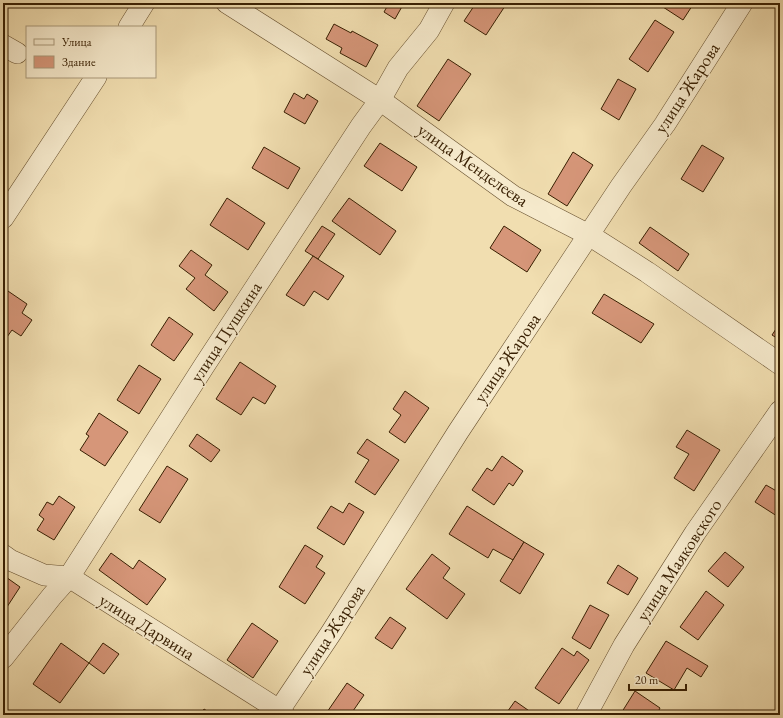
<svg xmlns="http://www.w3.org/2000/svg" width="783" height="718" font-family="'EB Garamond',serif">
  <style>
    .building { fill: #d69679; stroke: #381f02 }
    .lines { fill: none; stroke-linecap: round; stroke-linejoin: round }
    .minor-casing { stroke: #664f2e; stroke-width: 22 }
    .minor { stroke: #f6eacc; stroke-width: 21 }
    .labels { text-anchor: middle; stroke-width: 3; stroke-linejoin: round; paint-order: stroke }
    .street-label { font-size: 18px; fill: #381f02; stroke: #f6eacc }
  </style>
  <rect width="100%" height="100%" fill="#f1deb0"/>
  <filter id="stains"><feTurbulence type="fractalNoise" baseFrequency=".005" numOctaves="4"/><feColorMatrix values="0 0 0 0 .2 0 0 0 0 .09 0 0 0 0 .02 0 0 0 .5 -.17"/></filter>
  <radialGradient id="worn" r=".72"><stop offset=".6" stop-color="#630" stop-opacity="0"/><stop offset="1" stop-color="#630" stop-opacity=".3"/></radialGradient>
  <g class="building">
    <path d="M 389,3 L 404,3 L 395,19 L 384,12 Z"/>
    <path d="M 476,3 L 507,3 L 486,35 L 464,21 Z"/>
    <path d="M 665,3 L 694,3 L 683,20 L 663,7 Z"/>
    <path d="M 655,20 L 674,32 L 648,72 L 629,59 Z"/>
    <path d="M 334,24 L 351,33 L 352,31 L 378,45 L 366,67 L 340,53 L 342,48 L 326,39 Z"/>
    <path d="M 448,59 L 471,74 L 439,121 L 417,106 Z"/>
    <path d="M 618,79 L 636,89 L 619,120 L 601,109 Z"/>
    <path d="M 294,93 L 304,99 L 307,94 L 318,101 L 305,124 L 284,112 Z"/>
    <path d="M 380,143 L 417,167 L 402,191 L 364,166 Z"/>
    <path d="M 702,145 L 724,158 L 703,192 L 681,179 Z"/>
    <path d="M 264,147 L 300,168 L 288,189 L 252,168 Z"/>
    <path d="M 573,152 L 593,165 L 567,206 L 548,194 Z"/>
    <path d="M 227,198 L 265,223 L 248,250 L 210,225 Z"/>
    <path d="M 349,198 L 396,231 L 380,255 L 332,221 Z"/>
    <path d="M 322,226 L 335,234 L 318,259 L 305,251 Z"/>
    <path d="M 504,226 L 541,250 L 527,272 L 490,248 Z"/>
    <path d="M 650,227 L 689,254 L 678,271 L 639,243 Z"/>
    <path d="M 191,250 L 212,265 L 205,275 L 228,292 L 214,311 L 186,289 L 195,278 L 179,266 Z"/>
    <path d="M 313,256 L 344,276 L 328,300 L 314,291 L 304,306 L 286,295 Z"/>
    <path d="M 5,289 L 27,304 L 22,313 L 32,320 L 21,336 L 12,330 L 7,337 L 3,334 L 3,292 Z"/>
    <path d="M 604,294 L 654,324 L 641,343 L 592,313 Z"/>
    <path d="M 169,317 L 193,334 L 174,361 L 151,345 Z"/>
    <path d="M 780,323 L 780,340 L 772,335 Z"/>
    <path d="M 240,362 L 276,386 L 265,404 L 253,397 L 241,415 L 216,399 Z"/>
    <path d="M 139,365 L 161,379 L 139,414 L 117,400 Z"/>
    <path d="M 405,391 L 429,408 L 405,443 L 389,432 L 401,415 L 393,409 Z"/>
    <path d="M 99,413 L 128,432 L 105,466 L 80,450 L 89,436 L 86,434 Z"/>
    <path d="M 687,430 L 720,450 L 694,491 L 674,478 L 689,454 L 676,447 Z"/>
    <path d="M 197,434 L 220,450 L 211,462 L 189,446 Z"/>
    <path d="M 367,439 L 399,460 L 375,495 L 355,482 L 369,460 L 357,453 Z"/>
    <path d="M 502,456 L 523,471 L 513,486 L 509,483 L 494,505 L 472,490 L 487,468 L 492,471 Z"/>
    <path d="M 167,466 L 188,479 L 160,523 L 139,510 Z"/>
    <path d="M 766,485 L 780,493 L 780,518 L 755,502 Z"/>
    <path d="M 59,496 L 75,507 L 54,540 L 37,530 L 44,519 L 39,515 L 47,502 L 53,505 Z"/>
    <path d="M 349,503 L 364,512 L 344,545 L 317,528 L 331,506 L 343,513 Z"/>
    <path d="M 467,506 L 524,542 L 513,560 L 493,549 L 488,558 L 449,534 Z"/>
    <path d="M 524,542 L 544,554 L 520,594 L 500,581 Z"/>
    <path d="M 305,545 L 323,556 L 316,567 L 325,573 L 305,604 L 279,587 Z"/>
    <path d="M 725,552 L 744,567 L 728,587 L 708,571 Z"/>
    <path d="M 111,553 L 133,569 L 139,560 L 166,579 L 147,605 L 99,570 Z"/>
    <path d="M 432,554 L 450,568 L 443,578 L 465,594 L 447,619 L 406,589 Z"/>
    <path d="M 618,565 L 638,578 L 628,595 L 607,583 Z"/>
    <path d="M 3,575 L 20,587 L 5,610 L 3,608 Z"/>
    <path d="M 706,591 L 724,605 L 698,640 L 680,627 Z"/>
    <path d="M 590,605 L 609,615 L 590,649 L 572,638 Z"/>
    <path d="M 390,617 L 406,628 L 392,649 L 375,638 Z"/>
    <path d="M 252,623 L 278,641 L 253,678 L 227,660 Z"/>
    <path d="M 666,641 L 708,666 L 701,677 L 687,668 L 674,690 L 646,673 Z"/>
    <path d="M 61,643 L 89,663 L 60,703 L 33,684 Z"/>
    <path d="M 103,643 L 119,654 L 104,674 L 89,663 Z"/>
    <path d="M 562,648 L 574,656 L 577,651 L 589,660 L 559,704 L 535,688 Z"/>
    <path d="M 347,683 L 364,695 L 353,711 L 359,715 L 325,715 Z"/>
    <path d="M 635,691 L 660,708 L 657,714 L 659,715 L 620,715 Z"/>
    <path d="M 515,701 L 535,715 L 505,715 Z"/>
    <path d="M 204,709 L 213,715 L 200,715 Z"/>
  </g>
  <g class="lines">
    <defs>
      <g id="minor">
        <path d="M 227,3 L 380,100 L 513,196 L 589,235 L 647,272 L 780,364"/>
        <path d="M 129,27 L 144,3"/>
        <path d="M 3,45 L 17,53"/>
        <path d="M 3,218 L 96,77"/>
        <path d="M 3,555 L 10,560 L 44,575 L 69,577 L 279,710 L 284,715"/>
        <path d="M 3,658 L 52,596 L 69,577 L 204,366 L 361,126 L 380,100 L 398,68 L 429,30 L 444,3"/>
        <path d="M 276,715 L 331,633 L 458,432 L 621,186 L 665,124 L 742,3"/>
        <path d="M 586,715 L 624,645 L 695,533 L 780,411"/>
      </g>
    </defs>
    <use href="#minor" class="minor-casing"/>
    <use href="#minor" class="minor"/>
  </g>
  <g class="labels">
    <g class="street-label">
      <text transform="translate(687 88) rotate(-57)" y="6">улица Жарова</text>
      <text transform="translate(473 165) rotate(35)" y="6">улица Менделеева</text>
      <text transform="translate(226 332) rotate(-57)" y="6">улица Пушкина</text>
      <text transform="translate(507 358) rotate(-56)" y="6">улица Жарова</text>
      <text transform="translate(679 560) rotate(-57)" y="6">улица Маяковского</text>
      <text transform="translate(147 627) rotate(32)" y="6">улица Дарвина</text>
      <text transform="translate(332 630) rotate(-57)" y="6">улица Жарова</text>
    </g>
  </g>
  <rect width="783" height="718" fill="none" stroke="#f1deb0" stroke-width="16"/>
  <rect x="4" y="4" width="775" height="710" fill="none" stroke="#381f02" stroke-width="2"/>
  <rect x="8" y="8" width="767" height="702" fill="none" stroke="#381f02"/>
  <rect x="26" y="26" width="130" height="52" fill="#f6eacc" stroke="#aa997b"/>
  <rect x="34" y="39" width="20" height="6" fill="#f6eacc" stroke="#aa997b"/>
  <text x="62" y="46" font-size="12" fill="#381f02">Улица</text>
  <rect x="34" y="56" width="20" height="12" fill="#d69679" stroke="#aa997b"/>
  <text x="62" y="66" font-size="12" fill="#381f02">Здание</text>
  <path d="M629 684v6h57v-6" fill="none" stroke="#381f02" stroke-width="2"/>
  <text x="635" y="684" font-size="12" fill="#381f02" stroke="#f6eacc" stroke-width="3" paint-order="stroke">20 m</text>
  <rect width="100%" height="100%" filter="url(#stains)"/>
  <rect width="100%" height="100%" fill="url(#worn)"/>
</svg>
